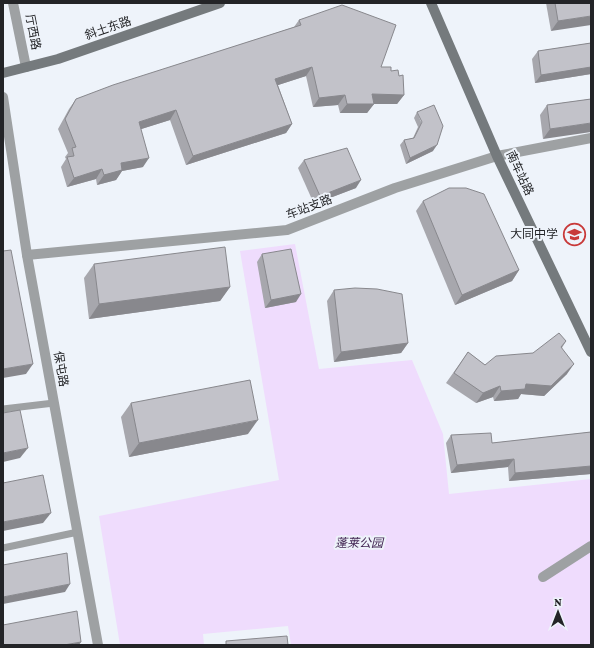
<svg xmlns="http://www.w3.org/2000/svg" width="594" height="648" font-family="'Crimson Pro','Noto Sans SC',serif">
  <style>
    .green { fill: #efdcfd }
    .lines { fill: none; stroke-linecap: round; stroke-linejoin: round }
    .lane { stroke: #9ea1a3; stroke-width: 7 }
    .street { stroke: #9ea1a3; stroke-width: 10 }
    .secondary { stroke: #757a7d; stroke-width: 10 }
    .wall { fill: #a7a7ad }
    .shaded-wall { fill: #88888d }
    .building { fill: #c2c2c9; stroke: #88888d }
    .labels { text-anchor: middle; stroke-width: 4; stroke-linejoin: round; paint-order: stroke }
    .street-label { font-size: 12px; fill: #232427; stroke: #eef3fa }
    .poi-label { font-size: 12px; fill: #232427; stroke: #eef3fa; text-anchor: end }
    .park-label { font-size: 12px; font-style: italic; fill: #422653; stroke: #eef3fa }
  </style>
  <rect width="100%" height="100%" fill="#eef3fa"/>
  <path class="green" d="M 295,244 L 319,369 L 412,360 L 443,434 L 449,494 L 591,479 L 591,645 L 291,645 L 288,626 L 203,634 L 204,645 L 120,645 L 99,516 L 279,480 L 240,251 Z"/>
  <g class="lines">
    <g class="lane">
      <path d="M 3,409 L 54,403"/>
      <path d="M 3,548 L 78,532"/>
    </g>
    <g class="street">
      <path d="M 13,3 L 26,67"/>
      <path d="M 3,97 L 27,255 L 98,645"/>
      <path d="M 27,255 L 287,230 L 395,188 L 497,156 L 591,138"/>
      <path d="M 543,577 L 591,546"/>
    </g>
    <g class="secondary">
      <path d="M 431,3 L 497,156 L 591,352"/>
      <path d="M 3,73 L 58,59 L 220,3"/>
    </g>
  </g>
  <g class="wall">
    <path d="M 546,3 L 591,3 L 551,31 Z"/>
    <path d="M 299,20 L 381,67 L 391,71 L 399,76 L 404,95 L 397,104 L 374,104 L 367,113 L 340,113 L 338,105 L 313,107 L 306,76 L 278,85 L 292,124 L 286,133 L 186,165 L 170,120 L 141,129 L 143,167 L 122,171 L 116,180 L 97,185 L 96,179 L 67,187 L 61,167 L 66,159 L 65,157 L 68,153 L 58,129 L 69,109 L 76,99 L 294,27 Z"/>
    <path d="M 591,43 L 591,74 L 535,83 L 532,59 L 538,51 Z"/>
    <path d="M 591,99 L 543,139 L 540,115 L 547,105 Z"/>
    <path d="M 417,112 L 433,151 L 406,164 L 400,145 L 404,140 L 413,138 L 418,127 L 414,118 Z"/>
    <path d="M 304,160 L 356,188 L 314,204 L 298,168 Z"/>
    <path d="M 423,201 L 519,270 L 512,281 L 455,305 L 416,211 Z"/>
    <path d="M 262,254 L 296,302 L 265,308 L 257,262 Z"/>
    <path d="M 94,264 L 230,287 L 220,301 L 89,319 L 84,278 Z"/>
    <path d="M 334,290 L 408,343 L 401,353 L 334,362 L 327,301 Z"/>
    <path d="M 566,341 L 562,348 L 567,374 L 544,396 L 521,394 L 518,399 L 494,401 L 493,397 L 476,403 L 446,383 L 468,352 L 485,365 L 533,353 Z"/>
    <path d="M 131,403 L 248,434 L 129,457 L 121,417 Z"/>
    <path d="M 591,432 L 591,474 L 509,481 L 508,467 L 451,473 L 446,443 L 451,435 L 492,443 Z"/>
  </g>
  <g class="shaded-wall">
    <path d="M 591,16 L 591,25 L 551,31 L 558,21 Z"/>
    <path d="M 312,67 L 306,76 L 269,88 L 275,79 Z"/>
    <path d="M 591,67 L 591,74 L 535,83 L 541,75 Z"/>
    <path d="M 372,94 L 404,95 L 397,104 L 374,104 L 367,113 L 340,113 L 347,104 Z"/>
    <path d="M 345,95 L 338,105 L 313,107 L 319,98 Z"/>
    <path d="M 176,110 L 170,120 L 132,132 L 139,122 Z"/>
    <path d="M 591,123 L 591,132 L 543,139 L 550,129 Z"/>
    <path d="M 292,124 L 286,133 L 186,165 L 193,156 Z"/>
    <path d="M 437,145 L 433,151 L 406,164 L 410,158 Z"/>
    <path d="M 149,158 L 143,167 L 122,171 L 116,180 L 97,185 L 104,175 L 121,163 Z"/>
    <path d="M 102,169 L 96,179 L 67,187 L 74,178 Z"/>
    <path d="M 361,180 L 356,188 L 314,204 L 320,196 Z"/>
    <path d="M 519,270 L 512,281 L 455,305 L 462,295 Z"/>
    <path d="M 230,287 L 220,301 L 89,319 L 99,304 Z"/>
    <path d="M 301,294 L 296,302 L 265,308 L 271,300 Z"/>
    <path d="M 408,343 L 401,353 L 334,362 L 341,352 Z"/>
    <path d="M 33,364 L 26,374 L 3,378 L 3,369 Z"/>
    <path d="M 574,364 L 567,374 L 544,396 L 521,394 L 518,399 L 494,401 L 501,391 L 526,384 Z"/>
    <path d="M 500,386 L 493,397 L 476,403 L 483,393 Z"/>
    <path d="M 258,420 L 248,434 L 129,457 L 139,443 Z"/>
    <path d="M 28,448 L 20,458 L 3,462 L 3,453 Z"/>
    <path d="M 514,459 L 508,467 L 451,473 L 457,465 Z"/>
    <path d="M 591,466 L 591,474 L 509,481 L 515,473 Z"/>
    <path d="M 51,513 L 43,523 L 3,531 L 3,522 Z"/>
    <path d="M 70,584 L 65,592 L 3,604 L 3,597 Z"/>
    <path d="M 81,642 L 79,645 L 64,645 Z"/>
  </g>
  <g class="building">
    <path d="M 555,3 L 591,3 L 591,16 L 558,21 Z"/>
    <path d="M 342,5 L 396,25 L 381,67 L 391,67 L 391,71 L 398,70 L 399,76 L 403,75 L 404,95 L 372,94 L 374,104 L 347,104 L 345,95 L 319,98 L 312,67 L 275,79 L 292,124 L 193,156 L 176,110 L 139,122 L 149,158 L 121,163 L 122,170 L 104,175 L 102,169 L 74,178 L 67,157 L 74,156 L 72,148 L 76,147 L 65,119 L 76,99 L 113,85 L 301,25 L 299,20 Z"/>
    <path d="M 591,43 L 591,67 L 541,75 L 538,51 Z"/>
    <path d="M 591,99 L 591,123 L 550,129 L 547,105 Z"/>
    <path d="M 434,105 L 443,126 L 437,145 L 410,158 L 404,140 L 414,138 L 422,122 L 417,112 Z"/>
    <path d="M 347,148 L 361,180 L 320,196 L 304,160 Z"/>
    <path d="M 449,188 L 466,188 L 484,194 L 519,270 L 462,295 L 423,201 Z"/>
    <path d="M 225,247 L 230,287 L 99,304 L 94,264 Z"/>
    <path d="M 291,249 L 301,294 L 271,300 L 262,254 Z"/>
    <path d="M 11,250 L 33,364 L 3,369 L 3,251 Z"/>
    <path d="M 355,288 L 377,289 L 402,294 L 408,343 L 341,352 L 334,290 Z"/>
    <path d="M 559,333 L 566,341 L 561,347 L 574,364 L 551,386 L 526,384 L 525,389 L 501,391 L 500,386 L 483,393 L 454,373 L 468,352 L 485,365 L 496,356 L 533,353 Z"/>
    <path d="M 250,380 L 258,420 L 139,443 L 131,403 Z"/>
    <path d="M 20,410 L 28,448 L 3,453 L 3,413 Z"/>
    <path d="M 591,432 L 591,466 L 515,473 L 514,459 L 457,465 L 451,435 L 491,433 L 492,443 Z"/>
    <path d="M 43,475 L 51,513 L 3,522 L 3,483 Z"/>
    <path d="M 67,553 L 70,584 L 3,597 L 3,565 Z"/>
    <path d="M 77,611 L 81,642 L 64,645 L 3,645 L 3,625 Z"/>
    <path d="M 287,636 L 288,645 L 226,645 L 226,641 Z"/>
  </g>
  <defs>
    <symbol id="school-ring" viewBox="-11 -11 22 22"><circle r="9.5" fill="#eef3fa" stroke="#c83939" stroke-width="1.5"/><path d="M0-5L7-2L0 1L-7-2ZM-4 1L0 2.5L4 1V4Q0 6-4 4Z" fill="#c83939"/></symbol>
  </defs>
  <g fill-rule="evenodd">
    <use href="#school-ring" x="562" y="222" width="25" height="25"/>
  </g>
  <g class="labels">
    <g class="street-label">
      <text transform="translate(108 28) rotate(-19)" y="4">斜土东路</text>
      <text transform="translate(33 32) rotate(79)" y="4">厅西路</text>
      <text transform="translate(520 173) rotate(65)" y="4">南车站路</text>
      <text transform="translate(309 207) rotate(-21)" y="4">车站支路</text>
      <text transform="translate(61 369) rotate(80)" y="4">保屯路</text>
    </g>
    <g class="poi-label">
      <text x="558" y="238">大同中学</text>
    </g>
    <g class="park-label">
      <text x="359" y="547">蓬莱公园</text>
    </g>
  </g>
  <rect width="594" height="648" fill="none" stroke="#232427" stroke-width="8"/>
  <g transform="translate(558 612)" stroke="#eef3fa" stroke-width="3" paint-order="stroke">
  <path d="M0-3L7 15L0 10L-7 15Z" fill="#232427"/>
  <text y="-6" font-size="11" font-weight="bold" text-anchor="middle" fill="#232427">N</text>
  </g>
</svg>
